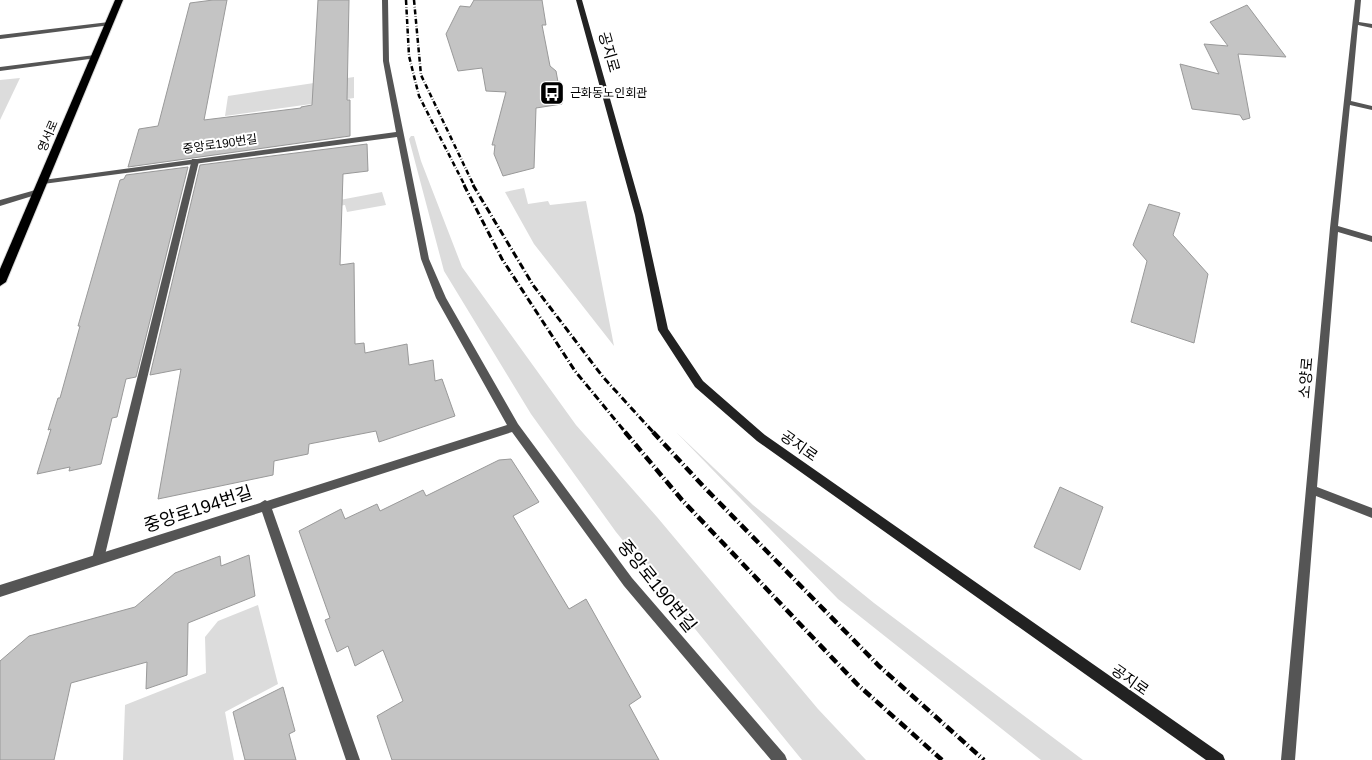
<svg xmlns="http://www.w3.org/2000/svg" width="1372" height="760" font-family="Helvetica,'Noto Sans KR',sans-serif">
  <style>
    .green { fill: #dcdcdc }
    .building { fill: #c4c4c4; stroke: #999 }
    .lines { fill: none; stroke-linecap: round; stroke-linejoin: round }
    .primary-casing { stroke: #dbdbdb; stroke-width: 2 }
    .lane { fill: #555; fill-rule: evenodd }
    .street { fill: #555; fill-rule: evenodd }
    .secondary { fill: #222; fill-rule: evenodd }
    .primary { fill: #000; fill-rule: evenodd }
    .rail-far2 { stroke: #000; stroke-width: 2.5; stroke-dasharray: 5 2 0.5 2; stroke-linecap: butt }
    .rail-far1 { stroke: #000; stroke-width: 3; stroke-dasharray: 7 2.5 1 2.5; stroke-linecap: butt }
    .rail { stroke: #000; stroke-width: 4.5; stroke-dasharray: 9 3 1 3; stroke-linecap: butt }
    .labels { text-anchor: middle; stroke-width: 4; stroke-linejoin: round; paint-order: stroke }
    .far-poi-label { font-size: 12px; fill: #000; stroke: #fff; text-anchor: start }
    .far-street-label { font-size: 12px; fill: #000; stroke: #fff }
    .street-label { font-size: 15px; fill: #000; stroke: #fff }
    .near-street-label { font-size: 18px; fill: #000; stroke: #fff }
  </style>
  <rect width="100%" height="100%" fill="#fff"/>
  <g class="green">
    <path d="M 354,77 L 354,98 L 225,116 L 228,96 Z"/>
    <path d="M 20,78 L 0,120 L 0,80 Z"/>
    <path d="M 411,136 L 414,136 L 421,161 L 462,267 L 576,425 L 657,517 L 818,709 L 866,760 L 802,760 L 616,532 L 531,414 L 444,271 L 409,139 Z"/>
    <path d="M 524,188 L 528,204 L 548,201 L 550,205 L 586,201 L 614,346 L 534,244 L 505,192 Z"/>
    <path d="M 382,192 L 386,205 L 347,212 L 345,205 L 310,210 L 308,206 Z"/>
    <path d="M 676,432 L 753,505 L 874,603 L 1083,760 L 1041,760 L 838,599 Z"/>
    <path d="M 258,605 L 278,684 L 225,712 L 234,760 L 123,760 L 125,705 L 206,673 L 205,637 L 218,621 Z"/>
  </g>
  <g class="building">
    <path d="M 213,0 L 227,0 L 204,120 L 301,108 L 301,107 L 312,105 L 318,0 L 349,0 L 347,100 L 350,100 L 350,136 L 128,167 L 139,129 L 158,126 L 190,3 Z"/>
    <path d="M 474,0 L 542,0 L 546,25 L 542,25 L 550,66 L 556,71 L 562,104 L 536,108 L 534,168 L 503,176 L 494,154 L 495,145 L 492,145 L 506,92 L 486,91 L 482,68 L 458,71 L 446,34 L 460,6 L 470,7 Z"/>
    <path d="M 1247,5 L 1286,57 L 1238,54 L 1250,118 L 1243,120 L 1240,115 L 1192,109 L 1180,64 L 1219,74 L 1204,44 L 1228,46 L 1210,22 Z"/>
    <path d="M 367,144 L 368,171 L 343,174 L 340,265 L 354,263 L 355,344 L 364,343 L 365,353 L 407,344 L 409,365 L 433,360 L 435,381 L 442,379 L 455,416 L 379,442 L 376,431 L 309,444 L 308,454 L 274,461 L 273,475 L 158,499 L 181,369 L 150,375 L 200,165 Z"/>
    <path d="M 188,167 L 136,377 L 126,379 L 117,417 L 112,418 L 101,464 L 69,471 L 70,467 L 37,474 L 51,429 L 48,430 L 58,398 L 60,398 L 80,326 L 78,326 L 120,180 L 124,179 L 126,175 Z"/>
    <path d="M 1149,204 L 1180,213 L 1173,235 L 1208,274 L 1194,343 L 1131,322 L 1147,261 L 1133,245 Z"/>
    <path d="M 511,459 L 539,502 L 513,516 L 569,609 L 586,599 L 641,697 L 629,705 L 659,760 L 392,760 L 377,716 L 403,701 L 383,650 L 355,666 L 348,646 L 337,652 L 325,620 L 330,618 L 299,531 L 341,509 L 345,519 L 377,504 L 380,511 L 423,490 L 426,496 L 499,460 Z"/>
    <path d="M 1060,487 L 1103,507 L 1080,570 L 1034,547 Z"/>
    <path d="M 249,555 L 255,596 L 188,623 L 187,675 L 146,689 L 147,662 L 71,683 L 54,760 L 0,760 L 0,661 L 29,636 L 135,607 L 175,573 L 220,556 L 221,566 Z"/>
    <path d="M 283,687 L 295,731 L 289,734 L 296,760 L 245,760 L 233,712 Z"/>
  </g>
  <g class="lines">
    <defs>
      <path id="primary" d="M 115,0 L 123,0 L 6,282 L 0,286 L 0,269 Z"/>
    </defs>
    <use href="#primary" class="primary-casing"/>
    <g class="lane">
      <path d="M 109,22 L 112,24 L 111,25 L 0,39 L 0,35 Z"/>
      <path d="M 95,55 L 97,56 L 97,58 L 0,71 L 0,67 Z"/>
      <path d="M 192,159 L 198,159 L 199,161 L 104,559 L 102,563 L 98,564 L 94,563 L 92,559 Z"/>
      <path d="M 39,189 L 42,189 L 42,193 L 0,206 L 0,200 Z"/>
    </g>
    <g class="street">
      <path d="M 382,0 L 388,0 L 389,61 L 429,259 L 446,298 L 518,424 L 632,578 L 785,755 L 787,760 L 771,760 L 624,586 L 512,432 L 272,509 L 360,760 L 346,760 L 262,512 L 0,597 L 0,585 L 260,503 L 265,500 L 267,501 L 507,425 L 436,298 L 421,259 L 397,137 L 43,184 L 39,182 L 43,180 L 396,132 L 383,61 Z"/>
      <path d="M 1355,0 L 1361,0 L 1359,22 L 1372,24 L 1372,28 L 1358,25 L 1351,101 L 1372,106 L 1372,110 L 1350,105 L 1338,226 L 1372,236 L 1372,242 L 1338,232 L 1317,487 L 1372,508 L 1372,518 L 1316,496 L 1295,760 L 1281,760 L 1330,228 Z"/>
    </g>
    <path class="secondary" d="M 576,0 L 582,0 L 643,215 L 668,329 L 703,381 L 765,435 L 1223,755 L 1225,760 L 1206,760 L 757,441 L 695,387 L 658,330 L 635,215 Z"/>
    <use href="#primary" class="primary"/>
    <g class="rail-far2">
      <path d="M 406,0 L 409,56 L 419,96 L 465,186"/>
      <path d="M 414,0 L 421,75 L 474,186"/>
    </g>
    <g class="rail-far1">
      <path d="M 464,185 L 502,259 L 575,371 L 626,433"/>
      <path d="M 473,185 L 533,285 L 603,377 L 654,433"/>
    </g>
    <g class="rail">
      <path d="M 625,432 L 682,500 L 858,685 L 942,760"/>
      <path d="M 653,432 L 704,487 L 879,666 L 984,760"/>
    </g>
  </g>
  <defs>
    <symbol id="bus-square" viewBox="-11 -11 22 22"><rect x="-9" y="-9" width="18" height="18" rx="4" fill="#000" stroke="#fff"/><path d="M-5-6H5V4H4V6H2V4H-2V6H-4V4H-5ZM-3.5-4V0h7V-4ZM-3.5 1.2v1.5H-2V1.2ZM2 1.2v1.5H3.5V1.2Z" fill="#fff"/></symbol>
  </defs>
  <g fill-rule="evenodd">
    <use href="#bus-square" x="538" y="79" width="28" height="28"/>
  </g>
  <g class="labels">
    <g class="far-poi-label">
      <text x="570" y="97">근화동노인회관</text>
    </g>
    <g class="far-street-label">
      <text transform="translate(48 136) rotate(-67)" y="4">영서로</text>
      <text transform="translate(220 144) rotate(-8)" y="4">중앙로190번길</text>
    </g>
    <g class="street-label">
      <text transform="translate(609 52) rotate(74)" y="5">공지로</text>
      <text transform="translate(1306 378) rotate(-85)" y="5">소양로</text>
      <text transform="translate(799 446) rotate(35)" y="5">공지로</text>
      <text transform="translate(1130 680) rotate(35)" y="5">공지로</text>
    </g>
    <g class="near-street-label">
      <text transform="translate(198 509) rotate(-18)" y="6">중앙로194번길</text>
      <text transform="translate(657 586) rotate(51)" y="6">중앙로190번길</text>
    </g>
  </g>
</svg>
